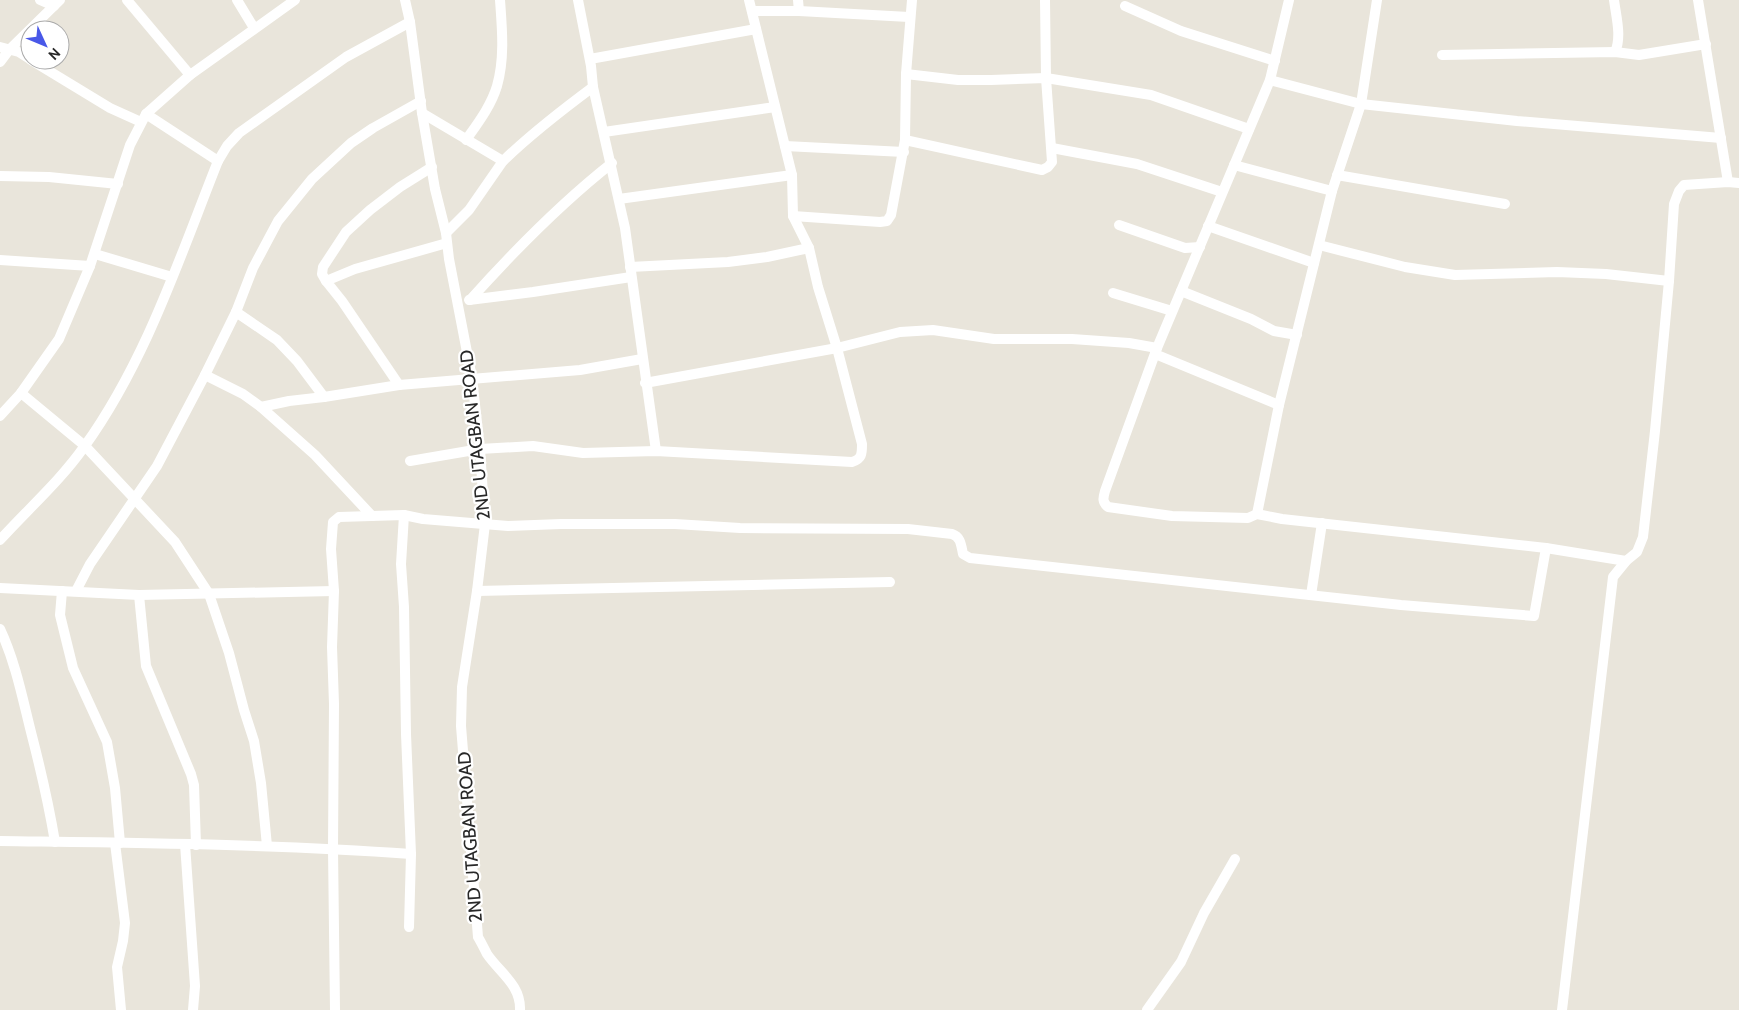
<svg xmlns="http://www.w3.org/2000/svg" width="1739" height="1010" font-family="Cabin,sans-serif">
  <style>
    .lines { fill: none; stroke-linecap: round; stroke-linejoin: round }
    .minor { stroke: #fff; stroke-width: 10 }
    .labels { text-anchor: middle; stroke-width: 4.5; stroke-linejoin: round; paint-order: stroke }
    .street-label { font-size: 18px; fill: #282828; stroke: #fff }
  </style>
  <rect width="100%" height="100%" fill="#e9e5db"/>
  <g class="lines">
    <g class="minor">
      <path d="M 40,0 L 54,6"/>
      <path d="M 127,0 L 190,75"/>
      <path d="M 237,0 L 254,28"/>
      <path d="M 405,0 L 410,22 L 422,113 L 435,189 L 446,233 L 449,259 L 472,378 L 480,449 L 485,524 L 477,591 L 462,687 L 461,726 L 478,937 C 481,942 484,948 487,954 C 500,973 521,985 520,1010"/>
      <path d="M 578,0 L 591,66 L 593,87 L 625,228 L 656,451"/>
      <path d="M 1289,0 L 1270,80 L 1157,348 L 1105,491 C 1103,498 1102,502 1108,507 L 1172,516 L 1248,518 L 1257,514 L 1282,519 L 1546,548 L 1626,561"/>
      <path d="M 1614,0 C 1616,16 1622,37 1615,52"/>
      <path d="M 1698,0 L 1728,182"/>
      <path d="M 1125,6 L 1181,31 L 1275,61"/>
      <path d="M 752,11 L 799,11 L 798,0"/>
      <path d="M 799,11 L 909,17"/>
      <path d="M 0,47 L 19,52 L 30,59"/>
      <path d="M 1442,55 L 1615,52 L 1639,55 L 1706,44"/>
      <path d="M 590,59 L 756,29"/>
      <path d="M 31,60 L 110,108 L 141,122"/>
      <path d="M 0,62 L 9,50 L 60,0"/>
      <path d="M 906,74 L 958,80 L 991,80 L 1046,78 L 1151,95 L 1249,129"/>
      <path d="M 1270,80 L 1361,104 L 1517,121 L 1721,138"/>
      <path d="M 422,113 L 503,161 L 469,210 L 446,233"/>
      <path d="M 146,114 L 218,161"/>
      <path d="M 604,132 L 775,107"/>
      <path d="M 466,140 C 478,123 491,106 497,86 C 505,58 502,28 500,0"/>
      <path d="M 905,140 L 1042,170 L 1048,167 L 1052,162 L 1046,78 L 1045,0"/>
      <path d="M 785,146 L 904,152"/>
      <path d="M 1052,148 L 1137,164 L 1222,192"/>
      <path d="M 503,161 C 531,134 562,110 593,87"/>
      <path d="M 1234,165 L 1332,191"/>
      <path d="M 1337,175 L 1505,204"/>
      <path d="M 0,176 L 49,177 L 118,184"/>
      <path d="M 619,199 L 792,175"/>
      <path d="M 793,216 L 880,222 L 887,221 L 891,215 L 905,140 L 906,74 L 912,0"/>
      <path d="M 1119,225 L 1185,248 L 1200,247"/>
      <path d="M 1208,226 L 1314,263"/>
      <path d="M 1319,245 L 1405,267 L 1455,275 L 1557,272 L 1606,274 L 1669,281"/>
      <path d="M 95,254 L 172,277"/>
      <path d="M 0,260 L 90,266"/>
      <path d="M 630,267 L 728,262 L 767,257 L 809,248"/>
      <path d="M 326,281 L 322,274 L 323,267 L 346,232 L 370,210 L 400,187 L 432,167"/>
      <path d="M 1181,291 L 1251,319 L 1274,331 L 1297,335"/>
      <path d="M 1113,293 L 1172,311"/>
      <path d="M 469,300 L 533,292 L 631,277"/>
      <path d="M 470,300 C 514,251 560,204 612,163"/>
      <path d="M 236,312 L 277,340 L 297,361 L 324,397"/>
      <path d="M 1155,354 L 1279,405"/>
      <path d="M 205,375 L 243,394 L 261,407"/>
      <path d="M 645,383 L 837,348 L 900,332 L 933,330 L 994,339 L 1072,339 L 1129,343 L 1157,348"/>
      <path d="M 399,385 L 342,301 L 326,281 L 355,269 L 447,243"/>
      <path d="M 21,393 L 85,446 L 175,542 L 209,594 L 229,653 L 244,710 L 254,741 L 261,783 L 267,846"/>
      <path d="M 0,416 L 21,393 L 59,339 L 90,266 L 130,145 L 146,114 L 190,75 L 295,0"/>
      <path d="M 410,461 L 480,449 L 533,446 L 583,453 L 656,451 L 852,462 C 862,459 862,454 862,444 L 837,348 L 818,287 L 809,248 L 793,216 L 792,175 L 749,0"/>
      <path d="M 1257,514 L 1279,405 L 1332,191 L 1361,104 L 1377,0"/>
      <path d="M 404,515 L 401,564 L 404,607 L 406,734 L 411,854 L 409,927"/>
      <path d="M 372,516 L 315,455 L 261,407 L 289,401 L 324,397 L 399,385 L 580,370 L 642,359"/>
      <path d="M 0,540 C 28,509 60,481 84,447 C 146,361 179,259 218,161 L 227,146 L 239,133 L 346,57 L 410,22"/>
      <path d="M 0,588 L 139,595 L 334,591"/>
      <path d="M 62,591 L 60,615 L 73,668 L 107,742 L 115,788 L 120,843"/>
      <path d="M 76,591 L 90,564 L 157,466 L 205,375 L 236,312 L 253,268 L 278,221 L 312,179 L 351,143 L 373,128 L 421,101"/>
      <path d="M 477,591 L 890,582"/>
      <path d="M 139,595 L 146,666 L 191,774 L 194,785 L 196,845"/>
      <path d="M 1311,595 L 1322,523"/>
      <path d="M 0,629 C 16,663 23,701 32,736 C 41,771 49,806 55,842"/>
      <path d="M 0,841 C 137,843 274,844 411,854"/>
      <path d="M 115,843 L 125,923 L 123,941 L 117,967 L 121,1010"/>
      <path d="M 185,844 L 195,986 L 193,1010"/>
      <path d="M 335,1010 L 333,849 L 334,704 L 332,647 L 334,591 L 331,549 L 333,522 L 339,517 L 404,515 L 423,519 L 508,526 L 561,524 L 675,524 L 740,528 L 908,529 L 952,534 C 961,537 961,545 963,554 L 970,558 L 1401,605 L 1534,616 L 1546,548"/>
      <path d="M 1147,1010 L 1181,962 L 1204,913 L 1235,859"/>
      <path d="M 1562,1010 L 1613,577 L 1626,561 L 1637,552 L 1643,537 L 1655,431 L 1669,281 L 1674,204 L 1679,191 L 1684,185 L 1728,182 L 1739,183"/>
    </g>
  </g>
  <g class="labels">
    <g class="street-label">
      <text transform="translate(475 435) rotate(-96)" y="6">2ND UTAGBAN ROAD</text>
      <text transform="translate(470 837) rotate(-94)" y="6">2ND UTAGBAN ROAD</text>
    </g>
  </g>
  <g transform="translate(45 45) rotate(134)"><circle r="24" fill="#ffffff" stroke="#a9a9a9"/>
  <path d="M0-4L9 19L0 12L-9 19Z" fill="#4958e8"/>
  <text y="-8" font-size="14" font-weight="bold" text-anchor="middle" fill="#282828">N</text>
  </g>
</svg>
